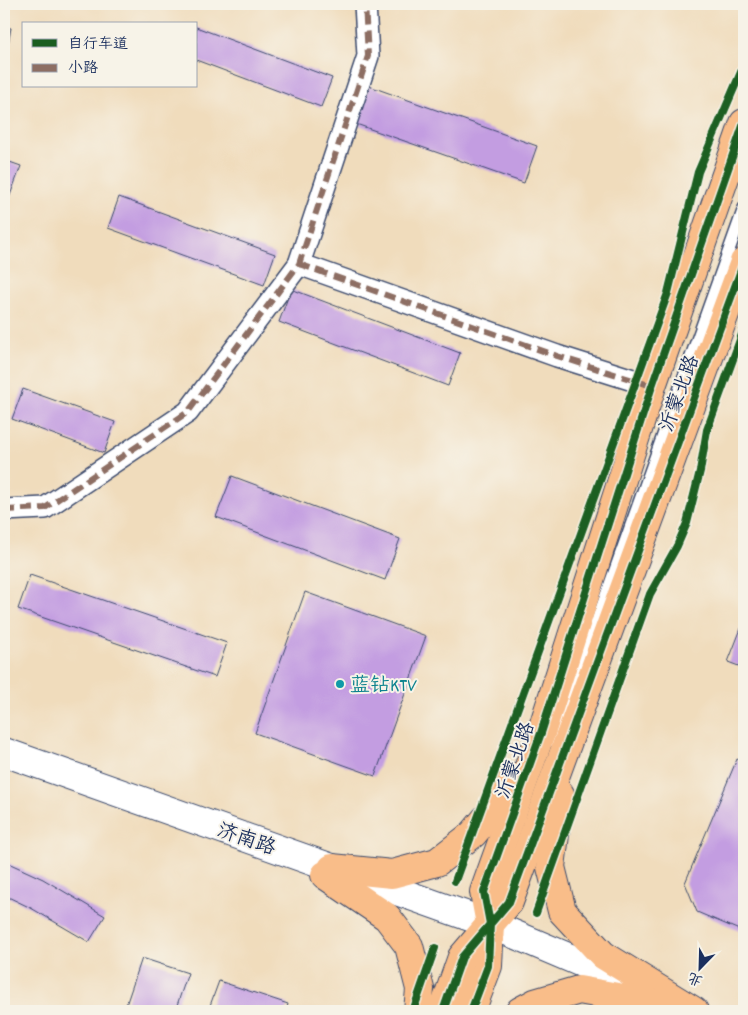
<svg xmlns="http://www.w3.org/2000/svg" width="748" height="1015" font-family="Dekko,'LXGW WenKai TC',sans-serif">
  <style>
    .building { fill: #c39de1 }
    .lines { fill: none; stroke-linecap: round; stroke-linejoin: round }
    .service-casing { stroke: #3b496c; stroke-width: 14 }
    .minor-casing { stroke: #3b496c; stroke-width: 24 }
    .tertiary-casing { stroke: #3b496c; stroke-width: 30 }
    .primary-casing { stroke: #3b496c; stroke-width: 30 }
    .service { stroke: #fff; stroke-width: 11 }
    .minor { stroke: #fff; stroke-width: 21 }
    .tertiary { stroke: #fff; stroke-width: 28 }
    .primary { stroke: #f9bd89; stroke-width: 28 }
    .quiet { stroke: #8d6e63; stroke-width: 6; stroke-dasharray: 12 6; stroke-linecap: butt }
    .cycleway-casing { stroke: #f7f3e8; stroke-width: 11 }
    .cycleway { stroke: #1b5e20; stroke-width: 8 }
    .culture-dot { fill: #0f9aa8; stroke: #f7f3e8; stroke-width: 2 }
    .labels { text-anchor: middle; stroke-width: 4; stroke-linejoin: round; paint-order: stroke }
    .street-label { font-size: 20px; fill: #1b2f5e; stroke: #f7f3e8 }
    .culture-label { font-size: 20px; fill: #0d838f; stroke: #f7f3e8; text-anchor: start }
  </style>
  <rect width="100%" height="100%" fill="#f7f3e8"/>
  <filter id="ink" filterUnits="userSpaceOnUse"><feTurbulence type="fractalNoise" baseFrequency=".02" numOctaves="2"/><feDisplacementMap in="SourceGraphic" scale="10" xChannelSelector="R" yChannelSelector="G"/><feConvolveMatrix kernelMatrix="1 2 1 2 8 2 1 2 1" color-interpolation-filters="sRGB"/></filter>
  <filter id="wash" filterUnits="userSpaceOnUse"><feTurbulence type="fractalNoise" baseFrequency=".0096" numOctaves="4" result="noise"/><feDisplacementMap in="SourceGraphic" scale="20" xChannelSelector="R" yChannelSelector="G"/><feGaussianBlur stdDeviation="1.12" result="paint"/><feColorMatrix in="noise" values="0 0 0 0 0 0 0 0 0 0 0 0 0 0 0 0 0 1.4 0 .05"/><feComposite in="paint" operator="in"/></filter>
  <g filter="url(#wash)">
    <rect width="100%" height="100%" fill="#f0dcbc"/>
    <g id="blocks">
      <g class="building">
        <path d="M 4,27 L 11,28 L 5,61 L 4,60 Z"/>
        <path d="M 196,27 L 332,78 L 321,107 L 196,60 Z"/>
        <path d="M 369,86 L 537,146 L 524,183 L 356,124 Z"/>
        <path d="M 4,160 L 21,166 L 9,198 L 4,196 Z"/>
        <path d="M 119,197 L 275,254 L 264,285 L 108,228 Z"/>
        <path d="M 291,289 L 460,353 L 448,386 L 279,322 Z"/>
        <path d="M 23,389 L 115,422 L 104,453 L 12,419 Z"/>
        <path d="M 232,476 L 400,539 L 385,580 L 216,517 Z"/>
        <path d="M 30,575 L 227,643 L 215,677 L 18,609 Z"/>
        <path d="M 305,592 L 426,636 L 375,776 L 255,733 Z"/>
        <path d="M 744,621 L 744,668 L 728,662 Z"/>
        <path d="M 737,759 L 744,762 L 744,932 L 697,912 L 685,883 Z"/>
        <path d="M 4,861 L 43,879 L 105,916 L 89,942 L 31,908 L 4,895 Z"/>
        <path d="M 142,958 L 188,973 L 175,1011 L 124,1011 Z"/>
        <path d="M 219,981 L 288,1004 L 286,1011 L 208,1011 Z"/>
      </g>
    </g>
  </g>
  <g filter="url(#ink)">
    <use href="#blocks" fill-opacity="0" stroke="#3b496c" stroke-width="1"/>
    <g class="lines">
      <defs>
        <path id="service" d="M 554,741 L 744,208"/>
        <g id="minor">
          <path d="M 299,264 L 557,356 L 652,386"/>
          <path d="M 4,510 L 45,508 L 188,412 L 299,264 L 368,56 L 365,4"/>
        </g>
        <path id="tertiary" d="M 4,752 L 490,924 L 643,989"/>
        <g id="primary">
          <path d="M 560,794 L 551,867 L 562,911 L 603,955 L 694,1011"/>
          <path d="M 332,868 L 392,874 L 437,862 L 473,834 L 498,804 L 514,777"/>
          <path d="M 325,875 L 387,917 L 409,946 L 420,989 L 418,1011"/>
          <path d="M 443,1011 L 462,957 L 509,902 L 744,262"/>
          <path d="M 471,1011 L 488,966 L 490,924 L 484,892 L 541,733 L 652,386 L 744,123"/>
          <path d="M 520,1011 L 535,1003 L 579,990 L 678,1008"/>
        </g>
      </defs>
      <use href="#service" class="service-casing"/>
      <use href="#minor" class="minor-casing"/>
      <use href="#tertiary" class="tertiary-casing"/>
      <use href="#primary" class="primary-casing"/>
      <use href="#service" class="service"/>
      <use href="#minor" class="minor"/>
      <use href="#tertiary" class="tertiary"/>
      <use href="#primary" class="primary"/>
      <g class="quiet">
        <path d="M 299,264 L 557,356 L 652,386"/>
        <path d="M 4,510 L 45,508 L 188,412 L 299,264 L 368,56 L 365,4"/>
      </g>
      <defs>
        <g id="cycleway">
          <path d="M 455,881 L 668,293 L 698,172 L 744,65"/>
          <path d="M 536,913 L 650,594 L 677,546 L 687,523 L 700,471 L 707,430 L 744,329"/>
          <path d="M 413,1011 L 435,948"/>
          <path d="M 443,1011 L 462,957 L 509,902 L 744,262"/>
          <path d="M 471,1011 L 488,966 L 490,924 L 484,892 L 541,733 L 652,386 L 744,123"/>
        </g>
      </defs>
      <use href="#cycleway" class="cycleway-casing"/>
      <use href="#cycleway" class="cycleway"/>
    </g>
  </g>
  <circle class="culture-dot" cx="340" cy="684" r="5"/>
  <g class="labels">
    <g class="street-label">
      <text transform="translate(678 393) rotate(-70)" y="7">沂蒙北路</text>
      <text transform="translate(514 760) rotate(-71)" y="7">沂蒙北路</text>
      <text transform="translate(247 838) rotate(19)" y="7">济南路</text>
    </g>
    <g class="culture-label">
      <text x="350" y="691">蓝钻KTV</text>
    </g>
  </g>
  <rect width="748" height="1015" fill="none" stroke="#f7f3e8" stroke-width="20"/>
  <rect x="22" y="22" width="175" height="65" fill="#f7f3e8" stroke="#9fa5b1"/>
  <rect x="32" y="39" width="25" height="8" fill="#1b5e20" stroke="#9fa5b1"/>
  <text x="68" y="48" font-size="15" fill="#1b2f5e">自行车道</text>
  <rect x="32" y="64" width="25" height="8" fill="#8d6e63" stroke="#9fa5b1"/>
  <text x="68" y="72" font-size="15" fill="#1b2f5e">小路</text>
  <g transform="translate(700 968) rotate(203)" stroke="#f7f3e8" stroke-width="4" paint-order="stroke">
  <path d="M0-4L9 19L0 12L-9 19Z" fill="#1b2f5e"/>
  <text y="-8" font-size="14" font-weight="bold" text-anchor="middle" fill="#1b2f5e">北</text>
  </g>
</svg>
